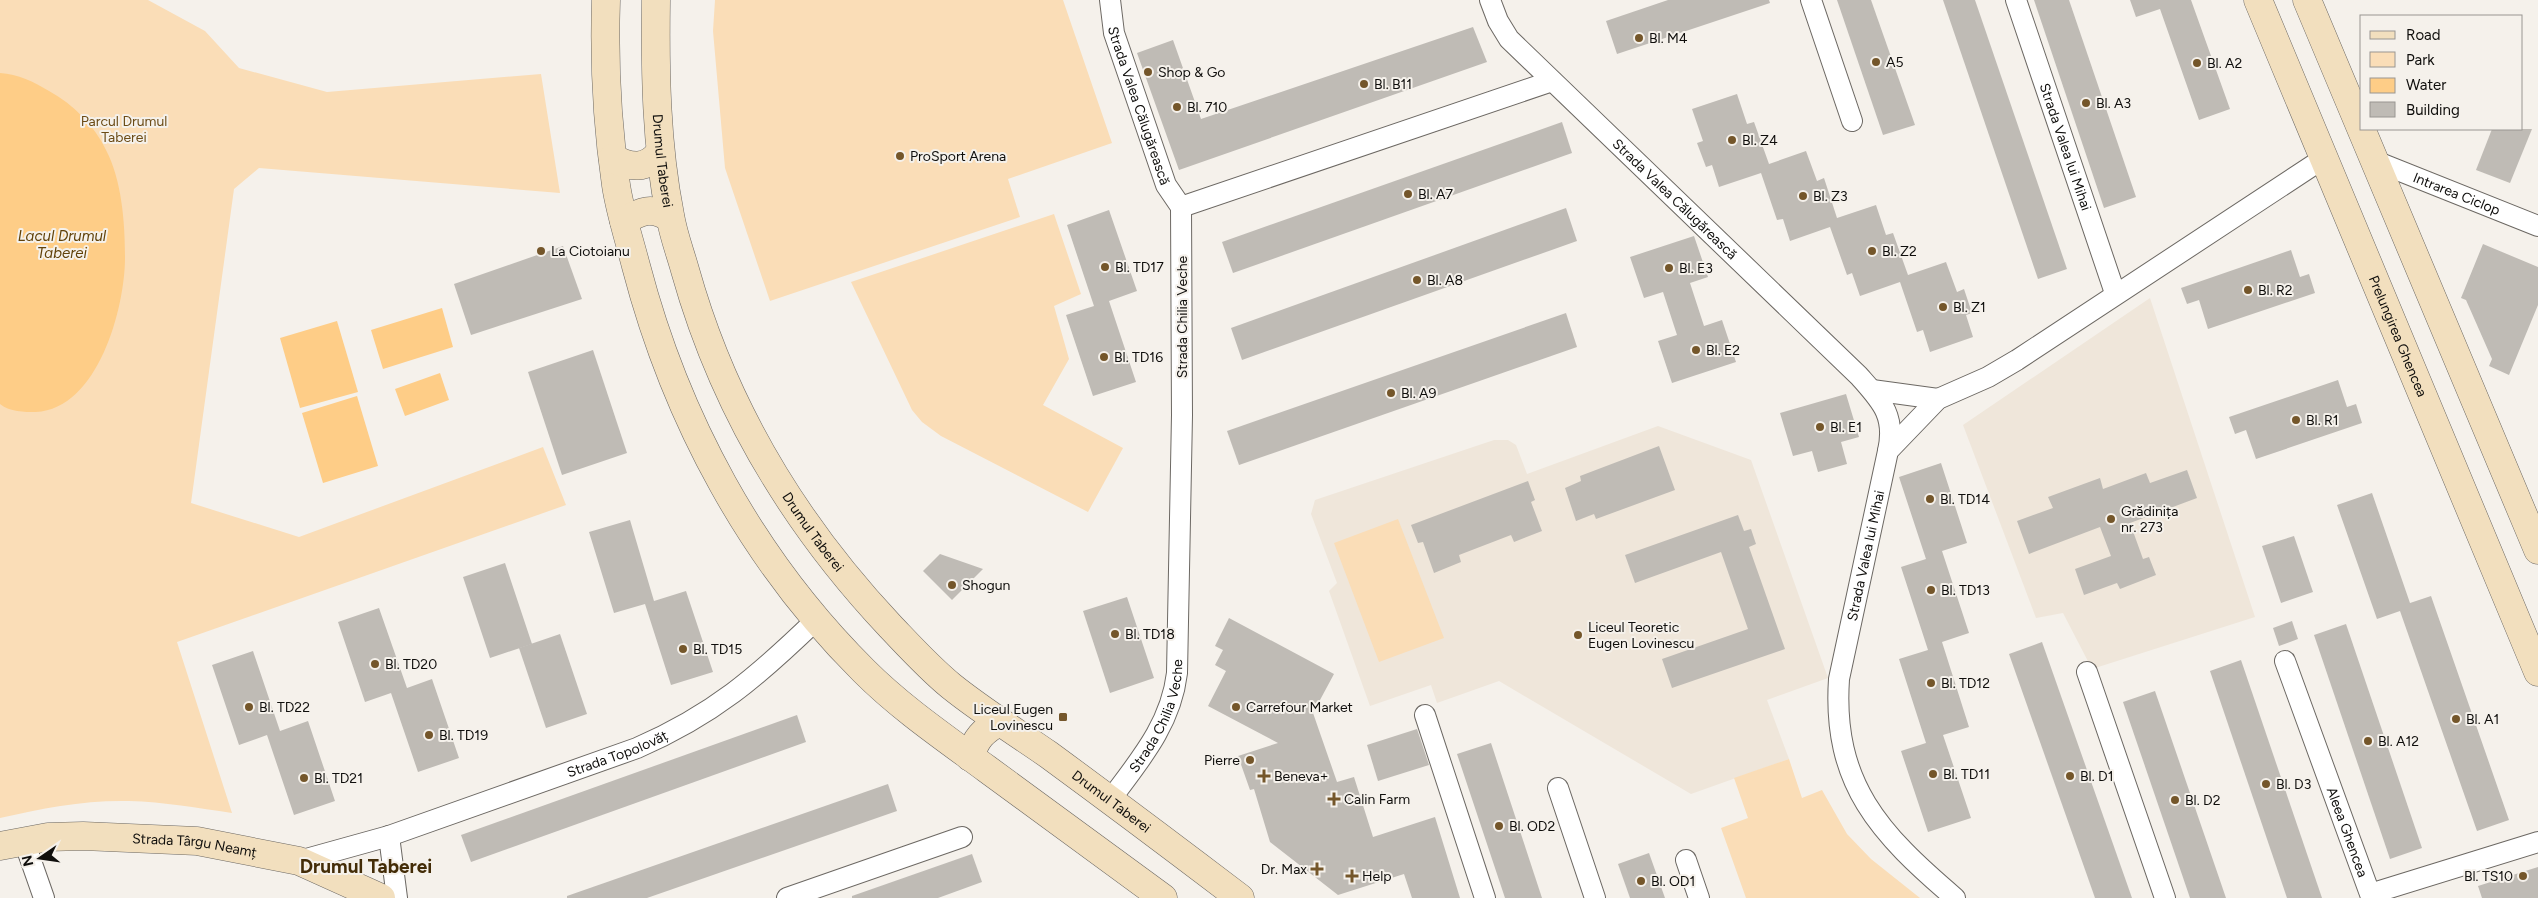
<svg xmlns="http://www.w3.org/2000/svg" width="2538" height="898" font-family="Figtree,sans-serif">
  <style>
    .built { fill: #efe6da }
    .green { fill: #faddb7 }
    .water { fill: #fecd87 }
    .building { fill: #bfbbb5 }
    .lines { fill: none; stroke-linecap: round; stroke-linejoin: round }
    .street-casing { stroke: #6c6863; stroke-width: 22 }
    .secondary-casing { stroke: #6c6863; stroke-width: 29 }
    .street { stroke: #fff; stroke-width: 20 }
    .secondary { stroke: #f2dfbe; stroke-width: 28 }
    .poi-dot { fill: #74562a; stroke: #f5f1eb; stroke-width: 2 }
    .labels { text-anchor: middle; stroke-width: 4; stroke-linejoin: round; paint-order: stroke }
    .poi-label { font-size: 14px; fill: #0f0e0c; stroke: #f5f1eb; text-anchor: start }
    .street-label { font-size: 14px; fill: #0f0e0c; stroke: #f5f1eb }
    .park-label { font-size: 14px; fill: #6c4c17; stroke: #f5f1eb }
    .water-label { font-size: 15px; font-style: italic; fill: #614108; stroke: #f5f1eb }
    .district-label { font-size: 19px; font-weight: bold; fill: #432c07; stroke: #f5f1eb }
  </style>
  <rect width="100%" height="100%" fill="#f5f1eb"/>
  <g class="built">
    <path d="M 2150,298 L 2255,617 L 2092,669 L 2063,613 L 2036,618 L 1963,425 Z"/>
    <path d="M 1658,426 L 1751,460 L 1828,678 L 1767,700 L 1789,759 L 1691,794 L 1499,681 L 1437,703 L 1431,685 L 1370,706 L 1329,591 L 1337,583 L 1311,514 L 1315,500 L 1494,440 L 1508,440 L 1516,445 L 1527,474 Z"/>
  </g>
  <g class="green">
    <path d="M 0,0 L 148,0 L 205,31 L 239,68 L 327,92 L 541,74 L 560,193 L 259,168 L 234,189 L 191,503 L 299,537 L 543,447 L 566,505 L 177,642 L 232,813 C 198,808 164,802 129,801 C 85,800 43,808 0,818 Z"/>
    <path d="M 715,0 L 1063,0 L 1112,143 L 1008,179 L 1020,217 L 770,301 L 725,168 L 713,31 Z"/>
    <path d="M 1054,214 L 1081,294 L 1054,306 L 1069,359 L 1043,405 L 1123,448 L 1088,512 L 941,436 L 922,422 L 912,410 L 851,282 Z"/>
    <path d="M 1398,519 L 1444,638 L 1379,662 L 1334,543 Z"/>
    <path d="M 1789,759 L 1802,798 L 1822,790 L 1847,834 L 1871,859 L 1920,898 L 1746,898 L 1721,828 L 1748,818 L 1734,778 Z"/>
  </g>
  <g class="water">
    <path d="M 0,73 C 18,74 34,82 49,91 C 74,105 94,125 106,150 C 122,181 125,223 125,258 C 125,308 98,409 36,412 C 24,412 10,412 0,404 Z"/>
    <path d="M 442,308 L 453,347 L 383,369 L 371,330 Z"/>
    <path d="M 337,321 L 358,392 L 300,408 L 280,338 Z"/>
    <path d="M 440,373 L 449,400 L 405,416 L 395,389 Z"/>
    <path d="M 357,396 L 378,466 L 323,483 L 302,413 Z"/>
  </g>
  <g class="building">
    <path d="M 1668,0 L 1769,0 L 1770,3 L 1617,54 L 1606,21 Z"/>
    <path d="M 1837,0 L 1871,0 L 1915,125 L 1883,135 Z"/>
    <path d="M 1943,0 L 1975,0 L 2067,269 L 2038,279 Z"/>
    <path d="M 2034,0 L 2069,0 L 2136,197 L 2104,208 Z"/>
    <path d="M 2130,0 L 2191,0 L 2230,109 L 2199,120 L 2160,9 L 2136,17 Z"/>
    <path d="M 1473,27 L 1487,62 L 1179,170 L 1137,53 L 1173,40 L 1201,119 Z"/>
    <path d="M 1737,94 L 1747,124 L 1754,122 L 1769,164 L 1806,151 L 1817,181 L 1824,178 L 1837,218 L 1876,205 L 1886,235 L 1893,233 L 1908,275 L 1946,262 L 1957,292 L 1964,289 L 1972,313 L 1966,315 L 1973,337 L 1930,352 L 1923,330 L 1917,332 L 1900,282 L 1860,296 L 1852,273 L 1847,275 L 1830,227 L 1790,241 L 1783,219 L 1777,220 L 1761,173 L 1719,187 L 1712,165 L 1706,167 L 1697,143 L 1703,141 L 1692,109 Z"/>
    <path d="M 1562,122 L 1572,153 L 1233,273 L 1222,242 Z"/>
    <path d="M 2492,129 L 2532,129 L 2510,183 L 2476,170 Z"/>
    <path d="M 1566,208 L 1577,241 L 1242,360 L 1231,328 Z"/>
    <path d="M 1109,210 L 1137,291 L 1109,301 L 1136,382 L 1093,396 L 1066,315 L 1094,306 L 1067,225 Z"/>
    <path d="M 1694,236 L 1708,277 L 1690,283 L 1704,326 L 1722,320 L 1736,362 L 1672,383 L 1658,341 L 1677,335 L 1663,292 L 1644,298 L 1630,257 Z"/>
    <path d="M 2483,244 L 2538,267 L 2538,305 L 2509,375 L 2489,366 L 2492,359 L 2466,300 L 2461,298 Z"/>
    <path d="M 563,246 L 582,299 L 471,335 L 454,284 Z"/>
    <path d="M 2291,250 L 2300,277 L 2309,274 L 2315,293 L 2208,329 L 2199,300 L 2187,304 L 2181,288 Z"/>
    <path d="M 1566,313 L 1577,347 L 1239,465 L 1227,431 Z"/>
    <path d="M 593,350 L 627,453 L 562,475 L 528,372 Z"/>
    <path d="M 2338,380 L 2347,407 L 2356,404 L 2362,423 L 2256,459 L 2246,430 L 2235,434 L 2229,417 Z"/>
    <path d="M 1846,394 L 1859,437 L 1841,442 L 1847,464 L 1818,472 L 1812,451 L 1793,456 L 1780,413 Z"/>
    <path d="M 1659,446 L 1675,490 L 1596,519 L 1594,514 L 1576,521 L 1565,488 L 1581,481 L 1580,476 Z"/>
    <path d="M 1941,463 L 1967,543 L 1942,551 L 1969,633 L 1942,642 L 1969,727 L 1943,735 L 1971,818 L 1928,832 L 1901,751 L 1926,743 L 1899,659 L 1928,650 L 1901,567 L 1926,559 L 1899,477 Z"/>
    <path d="M 2187,470 L 2197,498 L 2130,523 L 2143,559 L 2149,557 L 2156,575 L 2120,589 L 2117,583 L 2084,595 L 2075,569 L 2111,556 L 2100,527 L 2029,554 L 2017,521 L 2053,508 L 2048,497 L 2100,478 L 2103,489 L 2146,473 L 2150,483 Z"/>
    <path d="M 1528,481 L 1535,500 L 1531,502 L 1542,531 L 1514,542 L 1511,535 L 1459,555 L 1461,562 L 1434,573 L 1423,542 L 1418,543 L 1411,525 Z"/>
    <path d="M 2372,493 L 2410,603 L 2431,596 L 2509,820 L 2477,831 L 2400,611 L 2377,619 L 2337,505 Z"/>
    <path d="M 1738,515 L 1744,531 L 1751,529 L 1756,544 L 1749,547 L 1785,649 L 1672,688 L 1662,659 L 1748,629 L 1721,552 L 1635,583 L 1625,555 Z"/>
    <path d="M 630,520 L 654,601 L 686,591 L 713,672 L 671,685 L 645,604 L 614,613 L 589,532 Z"/>
    <path d="M 2294,536 L 2313,592 L 2281,603 L 2262,546 Z"/>
    <path d="M 940,554 L 983,569 L 952,600 L 923,571 Z"/>
    <path d="M 505,563 L 532,644 L 490,658 L 463,577 Z"/>
    <path d="M 1127,597 L 1154,678 L 1110,693 L 1083,611 Z"/>
    <path d="M 379,608 L 407,688 L 432,679 L 459,758 L 418,772 L 391,693 L 365,702 L 338,622 Z"/>
    <path d="M 1229,618 L 1334,674 L 1313,713 L 1337,782 L 1354,777 L 1373,837 L 1435,817 L 1460,898 L 1412,898 L 1404,874 L 1338,895 L 1270,842 L 1254,789 L 1250,790 L 1238,756 L 1278,743 L 1208,706 L 1226,671 L 1215,665 L 1223,650 L 1215,646 Z"/>
    <path d="M 2292,621 L 2298,639 L 2279,646 L 2273,628 Z"/>
    <path d="M 2346,624 L 2422,848 L 2390,859 L 2314,635 Z"/>
    <path d="M 560,634 L 587,714 L 546,728 L 519,648 Z"/>
    <path d="M 2042,642 L 2132,898 L 2095,898 L 2009,654 Z"/>
    <path d="M 253,651 L 280,731 L 308,721 L 335,801 L 294,815 L 267,735 L 239,745 L 212,665 Z"/>
    <path d="M 2241,660 L 2322,898 L 2287,898 L 2210,671 Z"/>
    <path d="M 2155,691 L 2226,898 L 2190,898 L 2123,702 Z"/>
    <path d="M 797,715 L 806,742 L 471,862 L 461,835 Z"/>
    <path d="M 1417,729 L 1429,765 L 1378,781 L 1367,745 Z"/>
    <path d="M 1491,743 L 1542,898 L 1505,898 L 1457,754 Z"/>
    <path d="M 888,784 L 897,811 L 647,898 L 567,898 L 567,896 Z"/>
    <path d="M 1649,853 L 1665,898 L 1630,898 L 1618,864 Z"/>
    <path d="M 972,854 L 982,882 L 938,898 L 852,898 L 852,896 Z"/>
    <path d="M 2538,867 L 2538,898 L 2482,898 L 2478,886 Z"/>
  </g>
  <g class="lines">
    <defs>
      <g id="street">
        <path id="s1" d="M 1110,0 L 1114,33 L 1166,185 L 1181,207"/>
        <path id="s2" d="M 1490,0 L 1498,21 L 1509,39 L 1859,376 C 1881,401 1896,415 1888,451"/>
        <path d="M 1811,0 L 1852,121"/>
        <path id="s3" d="M 2016,0 L 2115,293"/>
        <path id="s4" d="M 2375,161 L 2538,226"/>
        <path d="M 1181,207 L 1552,81"/>
        <path d="M 1872,390 L 1938,399"/>
        <path id="s5" d="M 2285,661 L 2370,894 L 2538,842"/>
        <path d="M 2087,672 L 2165,898"/>
        <path d="M 1425,715 L 1485,898"/>
        <path d="M 1558,788 L 1595,898"/>
        <path id="s6" d="M 1110,800 C 1140,760 1171,724 1177,673 L 1182,415 L 1181,207"/>
        <path d="M 389,836 L 397,898"/>
        <path d="M 24,841 L 44,898"/>
        <path d="M 1686,860 L 1699,898"/>
        <path id="s7" d="M 299,861 L 389,836 L 637,748 C 713,715 757,677 816,620"/>
        <path d="M 787,898 L 962,837"/>
        <path id="s8" d="M 1955,898 C 1880,834 1832,784 1839,679 L 1888,451 L 1938,399 L 1988,377 L 2017,360 L 2324,158"/>
      </g>
      <g id="secondary">
        <path d="M 606,0 C 604,61 607,124 616,185 C 620,212 629,239 636,266 C 676,419 752,560 864,671 C 901,708 945,738 987,769 C 1045,812 1104,855 1163,898"/>
        <path id="s9" d="M 656,0 C 655,72 656,144 670,215 C 673,234 680,252 685,270 C 723,406 794,524 890,626 C 910,647 929,668 951,686 C 982,711 1016,732 1049,755 C 1113,802 1177,850 1240,898"/>
        <path id="s10" d="M 2258,0 L 2538,672"/>
        <path d="M 2307,0 L 2538,550"/>
        <path d="M 613,158 C 630,168 647,170 660,152"/>
        <path d="M 624,221 C 641,211 652,206 670,218"/>
        <path d="M 970,757 C 976,738 983,731 999,722"/>
        <path id="s11" d="M 0,846 L 48,837 L 83,836 L 197,841 L 299,861 L 381,898"/>
      </g>
    </defs>
    <use href="#street" class="street-casing"/>
    <use href="#secondary" class="secondary-casing"/>
    <use href="#street" class="street"/>
    <use href="#secondary" class="secondary"/>
  </g>
  <g class="poi-dot">
    <circle cx="1639" cy="38" r="5"/>
    <circle cx="1876" cy="62" r="5"/>
    <circle cx="2197" cy="63" r="5"/>
    <circle cx="1148" cy="72" r="5"/>
    <circle cx="1364" cy="84" r="5"/>
    <circle cx="2086" cy="103" r="5"/>
    <circle cx="1177" cy="107" r="5"/>
    <circle cx="1732" cy="140" r="5"/>
    <circle cx="900" cy="156" r="5"/>
    <circle cx="1408" cy="194" r="5"/>
    <circle cx="1803" cy="196" r="5"/>
    <circle cx="541" cy="251" r="5"/>
    <circle cx="1872" cy="251" r="5"/>
    <circle cx="1105" cy="267" r="5"/>
    <circle cx="1669" cy="268" r="5"/>
    <circle cx="1417" cy="280" r="5"/>
    <circle cx="2248" cy="290" r="5"/>
    <circle cx="1943" cy="307" r="5"/>
    <circle cx="1696" cy="350" r="5"/>
    <circle cx="1104" cy="357" r="5"/>
    <circle cx="1391" cy="393" r="5"/>
    <circle cx="2296" cy="420" r="5"/>
    <circle cx="1820" cy="427" r="5"/>
    <circle cx="1930" cy="499" r="5"/>
    <circle cx="2111" cy="519" r="5"/>
    <circle cx="952" cy="585" r="5"/>
    <circle cx="1931" cy="590" r="5"/>
    <circle cx="1115" cy="634" r="5"/>
    <circle cx="1578" cy="635" r="5"/>
    <circle cx="683" cy="649" r="5"/>
    <circle cx="375" cy="664" r="5"/>
    <circle cx="1931" cy="683" r="5"/>
    <circle cx="249" cy="707" r="5"/>
    <circle cx="1236" cy="707" r="5"/>
    <rect x="1058" y="712" width="10" height="10" rx="2.5"/>
    <circle cx="2456" cy="719" r="5"/>
    <circle cx="429" cy="735" r="5"/>
    <circle cx="2368" cy="741" r="5"/>
    <circle cx="1250" cy="760" r="5"/>
    <circle cx="1933" cy="774" r="5"/>
    <path d="M1261.5 768.5h5v5h5v5h-5v5h-5v-5h-5v-5h5z"/>
    <circle cx="2070" cy="776" r="5"/>
    <circle cx="304" cy="778" r="5"/>
    <circle cx="2266" cy="784" r="5"/>
    <path d="M1331.5 791.5h5v5h5v5h-5v5h-5v-5h-5v-5h5z"/>
    <circle cx="2175" cy="800" r="5"/>
    <circle cx="1499" cy="826" r="5"/>
    <path d="M1314.5 861.5h5v5h5v5h-5v5h-5v-5h-5v-5h5z"/>
    <path d="M1349.5 868.5h5v5h5v5h-5v5h-5v-5h-5v-5h5z"/>
    <circle cx="2523" cy="876" r="5"/>
    <circle cx="1641" cy="881" r="5"/>
  </g>
  <g class="labels">
    <g class="poi-label">
      <text x="1649" y="43">Bl. M4</text>
      <text x="1886" y="67">A5</text>
      <text x="2207" y="68">Bl. A2</text>
      <text x="1158" y="77">Shop &amp; Go</text>
      <text x="1374" y="89">Bl. B11</text>
      <text x="2096" y="108">Bl. A3</text>
      <text x="1187" y="112">Bl. 710</text>
      <text x="1742" y="145">Bl. Z4</text>
      <text x="910" y="161">ProSport Arena</text>
      <text x="1418" y="199">Bl. A7</text>
      <text x="1813" y="201">Bl. Z3</text>
      <text x="551" y="256">La Ciotoianu</text>
      <text x="1882" y="256">Bl. Z2</text>
      <text x="1115" y="272">Bl. TD17</text>
      <text x="1679" y="273">Bl. E3</text>
      <text x="1427" y="285">Bl. A8</text>
      <text x="2258" y="295">Bl. R2</text>
      <text x="1953" y="312">Bl. Z1</text>
      <text x="1706" y="355">Bl. E2</text>
      <text x="1114" y="362">Bl. TD16</text>
      <text x="1401" y="398">Bl. A9</text>
      <text x="2306" y="425">Bl. R1</text>
      <text x="1830" y="432">Bl. E1</text>
      <text x="1940" y="504">Bl. TD14</text>
      <text x="2121" y="516">Grădinița<tspan x="2121" dy="16">nr. 273</tspan></text>
      <text x="962" y="590">Shogun</text>
      <text x="1941" y="595">Bl. TD13</text>
      <text x="1588" y="632">Liceul Teoretic<tspan x="1588" dy="16">Eugen Lovinescu</tspan></text>
      <text x="1125" y="639">Bl. TD18</text>
      <text x="693" y="654">Bl. TD15</text>
      <text x="385" y="669">Bl. TD20</text>
      <text x="1941" y="688">Bl. TD12</text>
      <text x="259" y="712">Bl. TD22</text>
      <text x="1246" y="712">Carrefour Market</text>
      <text x="1053" y="714" text-anchor="end">Liceul Eugen<tspan x="1053" dy="16">Lovinescu</tspan></text>
      <text x="2466" y="724">Bl. A1</text>
      <text x="439" y="740">Bl. TD19</text>
      <text x="2378" y="746">Bl. A12</text>
      <text x="1240" y="765" text-anchor="end">Pierre</text>
      <text x="1943" y="779">Bl. TD11</text>
      <text x="1274" y="781">Beneva+</text>
      <text x="2080" y="781">Bl. D1</text>
      <text x="314" y="783">Bl. TD21</text>
      <text x="2276" y="789">Bl. D3</text>
      <text x="1344" y="804">Calin Farm</text>
      <text x="2185" y="805">Bl. D2</text>
      <text x="1509" y="831">Bl. OD2</text>
      <text x="1307" y="874" text-anchor="end">Dr. Max</text>
      <text x="1362" y="881">Help</text>
      <text x="2513" y="881" text-anchor="end">Bl. TS10</text>
      <text x="1651" y="886">Bl. OD1</text>
    </g>
    <g class="street-label">
      <text dy="5" stroke="none"><textPath href="#s1" startOffset="110">Strada Valea Călugărească</textPath></text>
      <text dy="5" stroke="none"><textPath href="#s3" startOffset="155">Strada Valea lui Mihai</textPath></text>
      <text dy="5" stroke="none"><textPath href="#s9" startOffset="161">Drumul Taberei</textPath></text>
      <text dy="5" stroke="none"><textPath href="#s4" startOffset="88">Intrarea Ciclop</textPath></text>
      <text dy="5" stroke="none"><textPath href="#s2" startOffset="274">Strada Valea Călugărească</textPath></text>
      <text transform="translate(1182 317) rotate(-90)" y="5">Strada Chilia Veche</text>
      <text dy="5" stroke="none"><textPath href="#s10" startOffset="364">Prelungirea Ghencea</textPath></text>
      <text dy="5" stroke="none"><textPath href="#s9" startOffset="566">Drumul Taberei</textPath></text>
      <text dy="5" stroke="none"><textPath href="#s8" startOffset="386">Strada Valea lui Mihai</textPath></text>
      <text dy="5" stroke="none"><textPath href="#s6" startOffset="98">Strada Chilia Veche</textPath></text>
      <text dy="5" stroke="none"><textPath href="#s7" startOffset="336">Strada Topolovăț</textPath></text>
      <text dy="5" stroke="none"><textPath href="#s9" startOffset="971">Drumul Taberei</textPath></text>
      <text dy="5" stroke="none"><textPath href="#s5" startOffset="182">Aleea Ghencea</textPath></text>
      <text dy="5" stroke="none"><textPath href="#s11" startOffset="196">Strada Târgu Neamț</textPath></text>
    </g>
    <g class="park-label">
      <text x="124" y="126">Parcul Drumul<tspan x="124" dy="16">Taberei</tspan></text>
    </g>
    <g class="water-label">
      <text x="62" y="241">Lacul Drumul<tspan x="62" dy="17">Taberei</tspan></text>
    </g>
    <g class="district-label">
      <text x="366" y="873">Drumul Taberei</text>
    </g>
  </g>
  <rect x="2360" y="15" width="162" height="115" fill="#f5f1eb" stroke="#999692"/>
  <rect x="2370" y="31" width="25" height="8" fill="#f2dfbe" stroke="#999692"/>
  <text x="2406" y="40" font-size="15" fill="#0f0e0c">Road</text>
  <rect x="2370" y="52" width="25" height="15" fill="#faddb7" stroke="#999692"/>
  <text x="2406" y="65" font-size="15" fill="#0f0e0c">Park</text>
  <rect x="2370" y="78" width="25" height="15" fill="#fecd87" stroke="#999692"/>
  <text x="2406" y="90" font-size="15" fill="#0f0e0c">Water</text>
  <rect x="2370" y="102" width="25" height="15" fill="#bfbbb5" stroke="#999692"/>
  <text x="2406" y="115" font-size="15" fill="#0f0e0c">Building</text>
  <g transform="translate(40 858) rotate(257)" stroke="#f5f1eb" stroke-width="4" paint-order="stroke">
  <path d="M0-4L9 19L0 12L-9 19Z" fill="#0f0e0c"/>
  <text y="-8" font-size="14" font-weight="bold" text-anchor="middle" fill="#0f0e0c">N</text>
  </g>
</svg>
